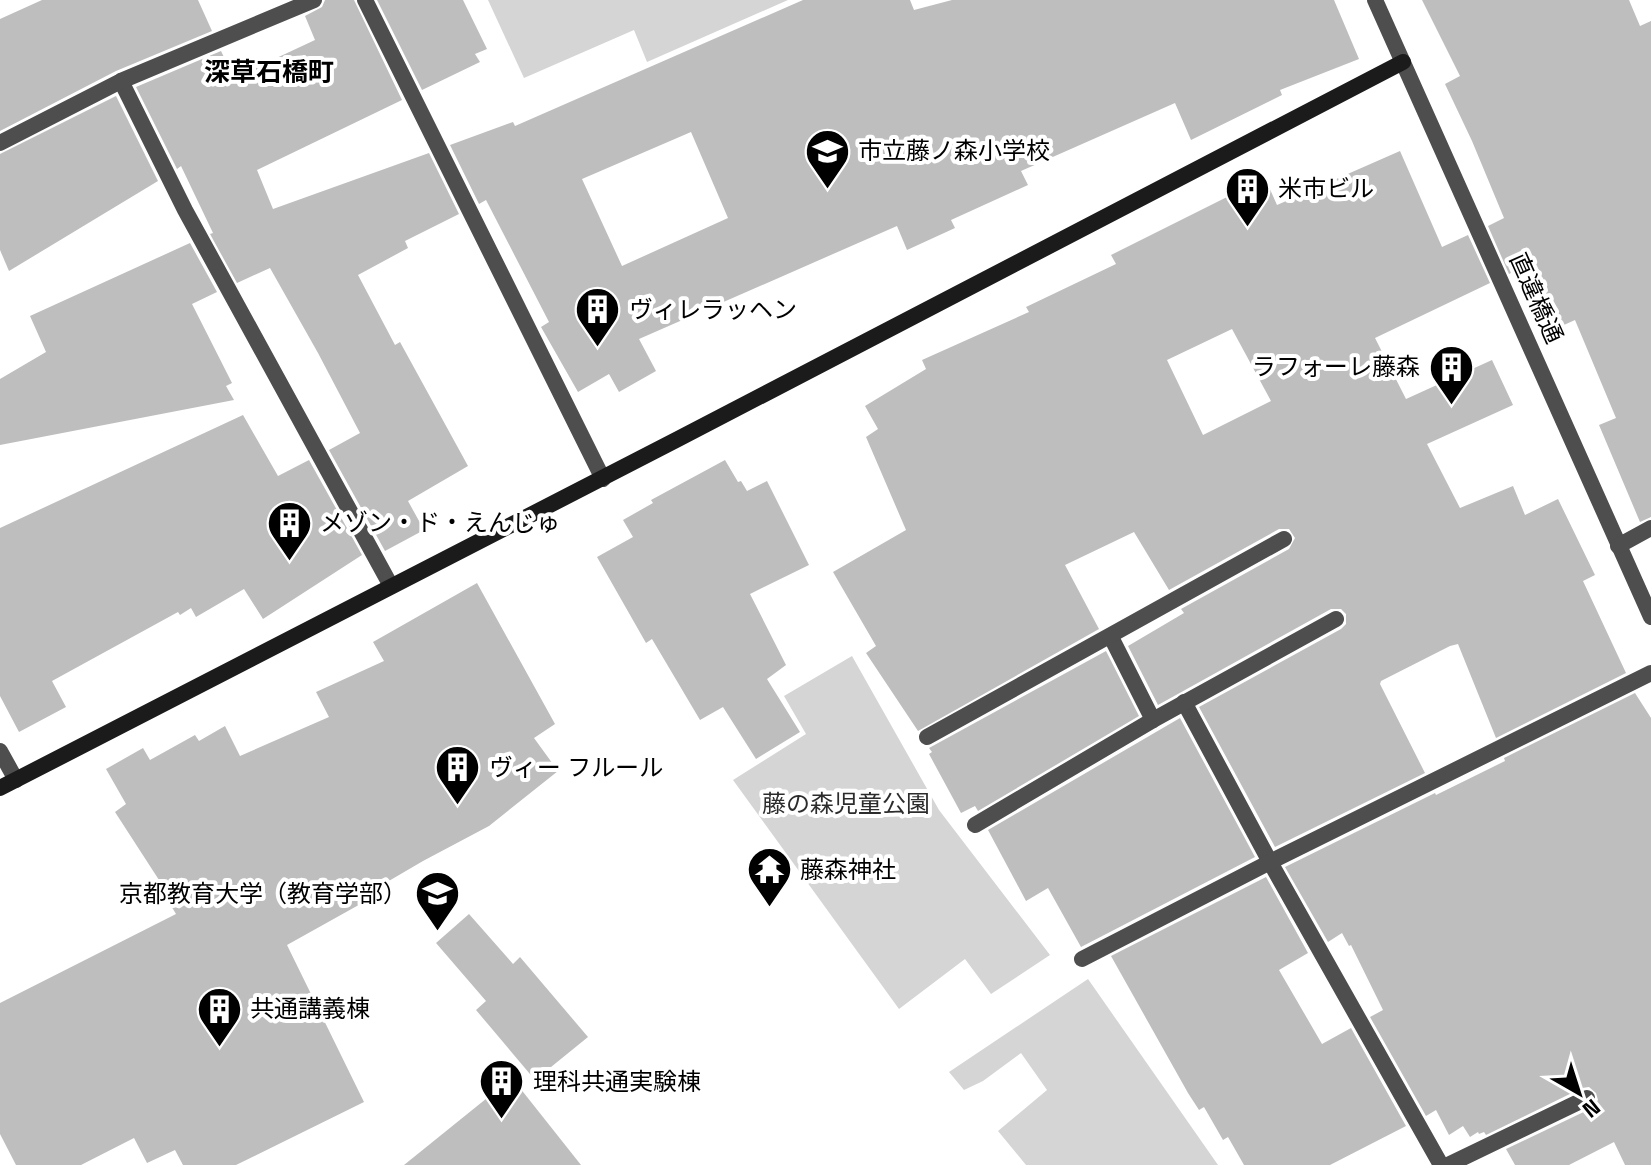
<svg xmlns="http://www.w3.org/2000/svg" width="1651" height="1165" font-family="'Space Grotesk','Noto Sans JP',sans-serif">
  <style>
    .green { fill: #d5d5d5 }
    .building { fill: #bebebe; fill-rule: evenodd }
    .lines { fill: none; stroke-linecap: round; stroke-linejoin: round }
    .street { stroke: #4e4e4e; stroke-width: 16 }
    .secondary { stroke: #1b1b1b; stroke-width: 16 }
    .labels { text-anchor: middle; stroke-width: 8; stroke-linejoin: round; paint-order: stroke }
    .poi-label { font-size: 24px; fill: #000; stroke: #fff; text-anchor: start }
    .street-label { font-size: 24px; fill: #000; stroke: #fff }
    .park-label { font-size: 24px; fill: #2c2c2c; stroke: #fff }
    .neighbourhood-label { font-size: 26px; font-weight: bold; fill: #000; stroke: #fff }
  </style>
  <rect width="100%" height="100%" fill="#fff"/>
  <g class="green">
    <path d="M 488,0 L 788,0 L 647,62 L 634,30 L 524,78 Z"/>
    <path d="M 852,656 L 939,810 L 1050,955 L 991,994 L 965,959 L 899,1009 L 733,780 L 806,734 L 784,696 Z"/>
    <path d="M 1088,979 L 1218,1165 L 1026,1165 L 998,1131 L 1047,1090 L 1021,1053 L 983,1081 L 964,1090 L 949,1072 Z"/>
  </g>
  <g class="building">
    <path d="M 42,0 L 198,0 L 212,31 L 116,71 L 0,131 L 0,19 Z"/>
    <path d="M 325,0 L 354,0 L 402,100 L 257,170 L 273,209 L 429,153 L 459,214 L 405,241 L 408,248 L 358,275 L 395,345 L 400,342 L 468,466 L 408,501 L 424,530 L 385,551 L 329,450 L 360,433 L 318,353 L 270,268 L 237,283 L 210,234 L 213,233 L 181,166 L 177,169 L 136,87 L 221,51 L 234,78 L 315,40 L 305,16 L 322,7 Z"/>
    <path d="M 377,0 L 463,0 L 487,49 L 475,54 L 480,62 L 422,90 Z"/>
    <path d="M 803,0 L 910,0 L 914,10 L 952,0 L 1334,0 L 1359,59 L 1280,90 L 1282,95 L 1191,140 L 1175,103 L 1021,171 L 1028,185 L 951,220 L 955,228 L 907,250 L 897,226 L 639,339 L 656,371 L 619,392 L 609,374 L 578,392 L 541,327 L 549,322 L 486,200 L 479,204 L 450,145 L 513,122 L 515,126 ZM 691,132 L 728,218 L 622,266 L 582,179 Z"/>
    <path d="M 1422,0 L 1629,0 L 1640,26 L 1651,21 L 1651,517 L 1640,522 L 1599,425 L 1616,418 L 1575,320 L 1555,329 L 1526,265 L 1509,274 L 1488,226 L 1504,218 L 1472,141 L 1445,84 L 1460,76 Z"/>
    <path d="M 116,96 L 158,181 L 9,271 L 0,250 L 0,154 Z"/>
    <path d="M 1400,151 L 1442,247 L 1468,235 L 1490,283 L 1375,338 L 1406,399 L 1492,360 L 1513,405 L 1427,444 L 1460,508 L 1513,486 L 1525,515 L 1558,499 L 1595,575 L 1583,581 L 1626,673 L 1496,738 L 1458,644 L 1450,646 L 1381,681 L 1380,684 L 1425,773 L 1275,847 L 1199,707 L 1341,629 L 1346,624 L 1346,614 L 1341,609 L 1331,609 L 1158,705 L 1128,646 L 1184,613 L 1181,609 L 1289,549 L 1295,538 L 1289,529 L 1279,529 L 1169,590 L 1134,532 L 1065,565 L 1099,629 L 918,731 L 866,653 L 876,646 L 833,572 L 906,530 L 866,437 L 878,429 L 865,406 L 926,369 L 922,360 L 1029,312 L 1026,307 L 1116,264 L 1111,255 L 1265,178 L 1277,205 ZM 1232,329 L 1271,401 L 1203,435 L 1167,360 Z"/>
    <path d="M 190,243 L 217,292 L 192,304 L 232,383 L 226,386 L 234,400 L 0,445 L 0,379 L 46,352 L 30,316 Z"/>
    <path d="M 243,415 L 278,476 L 309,460 L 362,555 L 263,619 L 244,589 L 196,617 L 191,608 L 180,615 L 178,612 L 52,681 L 66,707 L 19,732 L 0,696 L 0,528 Z"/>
    <path d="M 725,460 L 738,482 L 741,481 L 747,491 L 767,481 L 809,565 L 750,594 L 786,665 L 767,679 L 800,732 L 756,759 L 723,707 L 700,720 L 652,639 L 646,643 L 597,557 L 633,537 L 623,520 L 653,503 L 651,500 Z"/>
    <path d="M 477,583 L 555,724 L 534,738 L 558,771 L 489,826 L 423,861 L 370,892 L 373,897 L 287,945 L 364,1102 L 236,1165 L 183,1165 L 175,1150 L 147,1163 L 134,1138 L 81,1165 L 16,1165 L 0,1134 L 0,1003 L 176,914 L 167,899 L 170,897 L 115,812 L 126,804 L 106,769 L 143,748 L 150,760 L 195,735 L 199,741 L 225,726 L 240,756 L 329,717 L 316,692 L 384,661 L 373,642 Z"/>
    <path d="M 1106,651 L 1139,716 L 978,811 L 975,806 L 961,813 L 929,754 L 932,752 L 929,748 Z"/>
    <path d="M 1635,693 L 1651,718 L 1651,1165 L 1625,1165 L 1614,1142 L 1569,1165 L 1515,1165 L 1506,1149 L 1592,1108 L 1598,1100 L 1596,1093 L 1589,1087 L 1582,1088 L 1486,1135 L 1484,1132 L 1479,1134 L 1478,1132 L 1470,1137 L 1463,1126 L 1449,1135 L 1436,1110 L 1426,1116 L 1370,1017 L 1383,1010 L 1351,945 L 1349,946 L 1342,933 L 1328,942 L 1285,867 L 1435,793 L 1436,795 L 1505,761 L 1504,758 Z"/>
    <path d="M 1180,718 L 1255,857 L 1081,947 L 1048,888 L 1026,901 L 988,830 Z"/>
    <path d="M 1266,877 L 1308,953 L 1279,970 L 1322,1044 L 1351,1028 L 1406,1126 L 1330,1165 L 1244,1165 L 1228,1137 L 1223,1140 L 1204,1107 L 1199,1110 L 1188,1093 L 1111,956 Z"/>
    <path d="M 469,914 L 513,964 L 520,957 L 588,1037 L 535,1080 L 476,1010 L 486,1001 L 436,943 Z"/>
    <path d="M 512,1078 L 581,1165 L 404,1165 Z"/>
  </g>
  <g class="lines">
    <g class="street">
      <path d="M 365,0 L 603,479"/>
      <path d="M 1375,0 L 1651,617"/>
      <path d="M 121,81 L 185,210 L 391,586"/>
      <path d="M 0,143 L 121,81 L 314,0"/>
      <path d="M 1618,546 L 1651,528"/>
      <path d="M 1111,637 L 1153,720"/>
      <path d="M 1184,702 L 1270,862 L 1441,1165"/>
      <path d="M 927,737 L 1284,539"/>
      <path d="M 0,751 L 16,780"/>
      <path d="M 975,825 L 1153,720 L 1336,619"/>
      <path d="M 1082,959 L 1270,862 L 1651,673"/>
      <path d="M 1448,1165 L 1587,1098"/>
    </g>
    <path class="secondary" d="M 0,788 C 469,548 936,306 1403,62"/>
  </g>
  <defs>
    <symbol id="school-pin" viewBox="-11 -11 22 30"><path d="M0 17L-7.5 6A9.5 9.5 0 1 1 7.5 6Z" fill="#000" stroke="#fff"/><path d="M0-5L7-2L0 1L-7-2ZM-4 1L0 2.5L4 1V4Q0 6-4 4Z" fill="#fff"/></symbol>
    <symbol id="building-pin" viewBox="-11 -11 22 30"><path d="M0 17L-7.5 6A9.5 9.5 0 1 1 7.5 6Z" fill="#000" stroke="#fff"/><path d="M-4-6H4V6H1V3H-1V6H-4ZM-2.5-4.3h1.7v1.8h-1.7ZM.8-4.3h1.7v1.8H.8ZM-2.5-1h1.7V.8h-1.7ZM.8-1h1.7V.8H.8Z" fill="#fff"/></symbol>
    <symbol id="temple-pin" viewBox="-11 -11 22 30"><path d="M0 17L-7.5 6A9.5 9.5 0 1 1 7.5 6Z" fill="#000" stroke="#fff"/><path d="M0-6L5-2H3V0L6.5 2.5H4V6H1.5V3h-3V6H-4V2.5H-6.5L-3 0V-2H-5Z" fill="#fff"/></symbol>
    <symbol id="university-pin" viewBox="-11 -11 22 30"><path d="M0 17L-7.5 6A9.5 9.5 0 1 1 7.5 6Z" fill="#000" stroke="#fff"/><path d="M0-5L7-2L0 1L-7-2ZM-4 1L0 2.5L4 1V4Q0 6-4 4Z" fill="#fff"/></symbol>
  </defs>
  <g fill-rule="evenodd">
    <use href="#school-pin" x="802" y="126" width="51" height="69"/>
    <use href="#building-pin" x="1222" y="164" width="51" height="69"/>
    <use href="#building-pin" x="572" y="284" width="51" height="69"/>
    <use href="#building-pin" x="1426" y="342" width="51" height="69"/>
    <use href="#building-pin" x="264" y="498" width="51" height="69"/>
    <use href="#building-pin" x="432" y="742" width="51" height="69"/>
    <use href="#temple-pin" x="744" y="844" width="51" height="69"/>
    <use href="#university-pin" x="412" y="868" width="51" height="69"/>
    <use href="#building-pin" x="194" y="984" width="51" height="69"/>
    <use href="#building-pin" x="476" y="1056" width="51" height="69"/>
  </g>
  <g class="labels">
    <g class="poi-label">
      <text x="858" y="159">市立藤ノ森小学校</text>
      <text x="1278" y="197">米市ビル</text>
      <text x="629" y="318">ヴィレラッヘン</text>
      <text x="1420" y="375" text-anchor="end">ラフォーレ藤森</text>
      <text x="320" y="531">メゾン・ド・えんじゅ</text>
      <text x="489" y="776">ヴィー フルール</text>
      <text x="800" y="878">藤森神社</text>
      <text x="407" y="902" text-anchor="end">京都教育大学（教育学部）</text>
      <text x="250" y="1017">共通講義棟</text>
      <text x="533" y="1090">理科共通実験棟</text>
    </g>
    <g class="street-label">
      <text transform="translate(1536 298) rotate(66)" y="8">直違橋通</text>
    </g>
    <g class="park-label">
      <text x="846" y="812">藤の森児童公園</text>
    </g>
    <g class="neighbourhood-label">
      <text x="269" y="81">深草石橋町</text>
    </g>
  </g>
  <g transform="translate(1579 1093) rotate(141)" stroke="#ffffff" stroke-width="6" paint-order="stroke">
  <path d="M0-6L14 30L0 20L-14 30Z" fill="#000000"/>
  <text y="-12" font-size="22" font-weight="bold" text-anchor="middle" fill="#000000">N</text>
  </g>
</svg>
